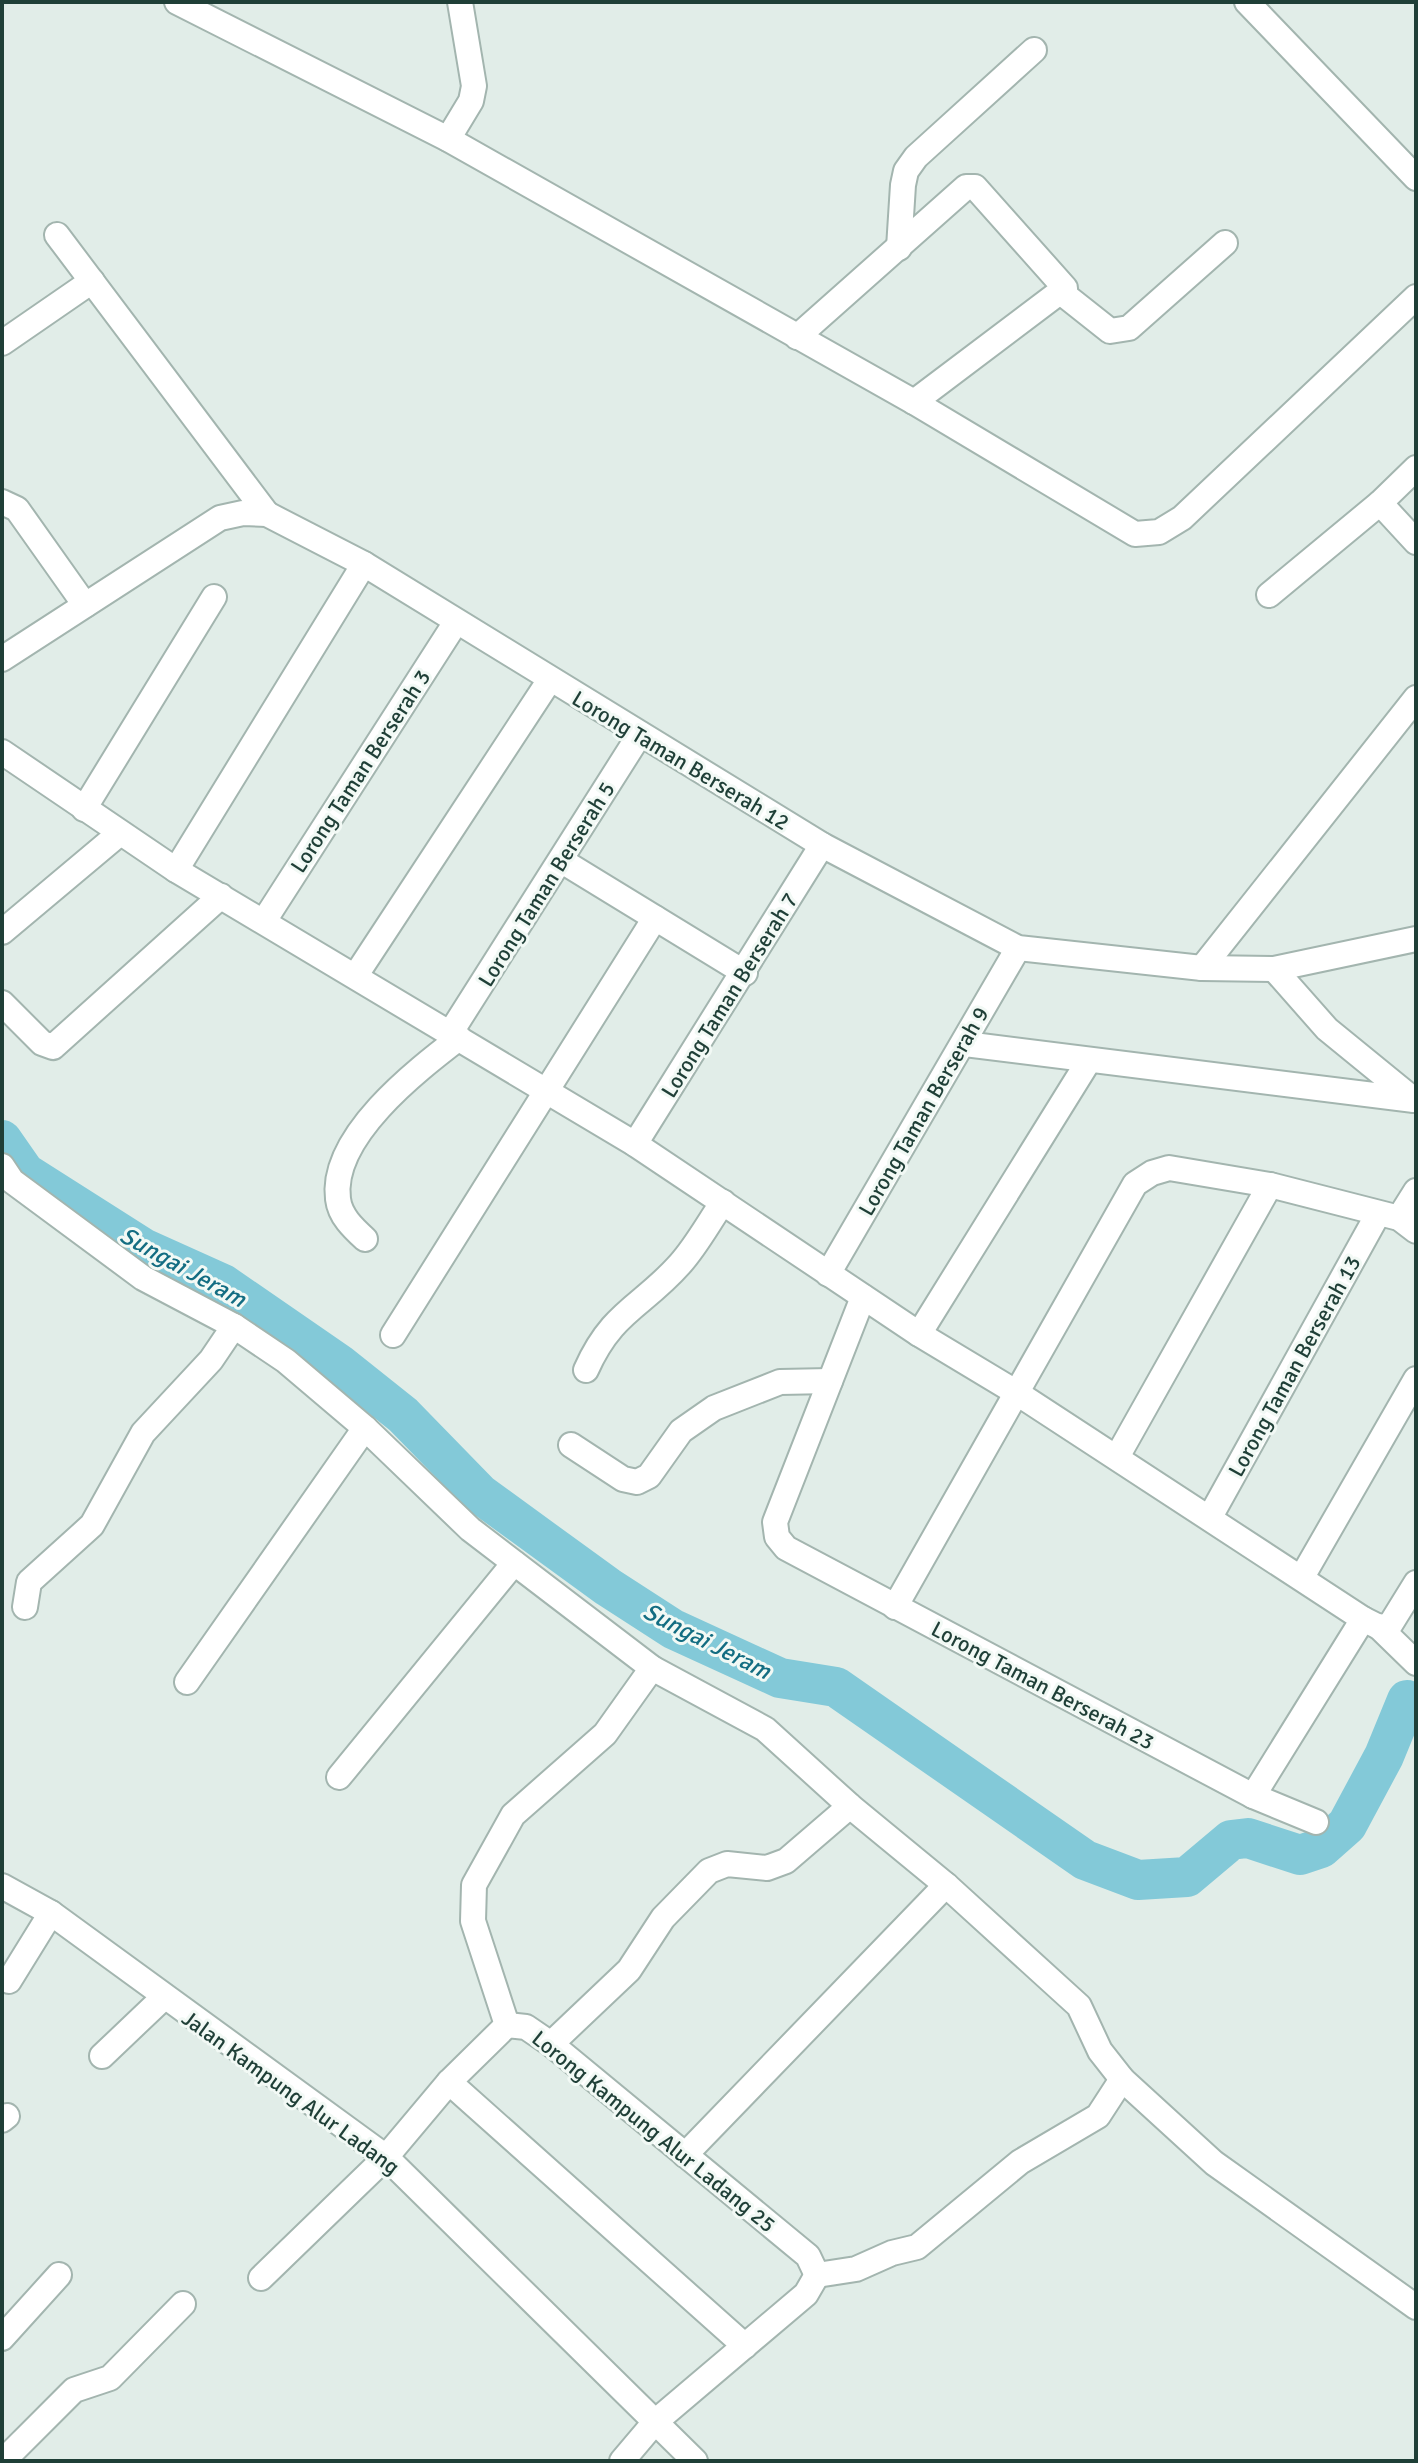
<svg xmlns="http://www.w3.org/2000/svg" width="1418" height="2463" font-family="Signika,sans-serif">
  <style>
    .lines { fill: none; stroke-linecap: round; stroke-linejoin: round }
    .river { stroke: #83c9d8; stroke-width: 40 }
    .minor-casing { stroke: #a3b5af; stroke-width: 28 }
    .minor { stroke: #fff; stroke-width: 24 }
    .labels { text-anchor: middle; stroke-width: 6; stroke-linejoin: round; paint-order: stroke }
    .street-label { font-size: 22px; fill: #1f3f37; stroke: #f2f9f5 }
    .water-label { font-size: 24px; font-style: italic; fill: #136d82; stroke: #f2f9f5 }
  </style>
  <rect width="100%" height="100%" fill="#e1ede8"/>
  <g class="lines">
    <path class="river" d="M 2,1140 L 25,1173 L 143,1248 L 223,1284 L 339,1364 L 403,1415 L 480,1494 L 608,1587 L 673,1629 L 780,1678 L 836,1687 L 1085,1860 L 1138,1880 L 1187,1877 L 1231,1840 L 1248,1838 L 1300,1855 L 1321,1848 L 1347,1825 L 1384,1756 L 1407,1700"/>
    <defs>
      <g id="minor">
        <path d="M 177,2 L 448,139 L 914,402 L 1135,534 L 1159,532 L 1182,518 L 1416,297"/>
        <path d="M 1247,2 L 1416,178"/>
        <path d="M 448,139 L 471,101 L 474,86 L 460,2"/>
        <path d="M 57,235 L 267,514"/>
        <path d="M 899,248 L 903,185 L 906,171 L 916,157 L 1034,50"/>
        <path d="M 1062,293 L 1110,331 L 1129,328 L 1225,243"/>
        <path d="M 797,337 L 966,187 L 975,187 L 1065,288 L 914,402"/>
        <path d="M 2,343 L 92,281"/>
        <path d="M 1416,468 L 1380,503 L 1416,542"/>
        <path d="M 2,502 L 17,509 L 85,605"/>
        <path d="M 1269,595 L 1380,503"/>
        <path d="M 2,659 L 220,518 L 243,513 L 267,514 L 364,564 L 822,845 L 1018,948 L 1202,968 L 1274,969 L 1416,939"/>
        <path d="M 2,752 L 176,870 L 635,1144 L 919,1334 L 1017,1393 L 1363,1619 L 1379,1627 L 1390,1625 L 1416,1583"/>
        <path d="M 84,809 L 214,597"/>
        <path d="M 562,861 L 745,973"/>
        <path d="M 176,870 L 364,564"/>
        <path d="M 264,921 L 456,622"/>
        <path d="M 2,932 L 120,833"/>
        <path d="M 1202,968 L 1416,698"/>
        <path d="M 1274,969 L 1327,1029 L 1414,1100"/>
        <path d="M 356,975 L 549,681"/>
        <path d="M 2,1003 L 42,1043 L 53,1047 L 221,896"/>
        <path d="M 451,1032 L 640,734"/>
        <path d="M 965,1044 L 1414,1100"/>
        <path d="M 635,1144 L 822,845"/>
        <path d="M 2,1166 L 12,1181 L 143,1278 L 234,1326 L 286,1361 L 365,1428 L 470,1529 L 652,1668 L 765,1729 L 850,1806 L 946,1885 L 1079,2006 L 1100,2051 L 1122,2079 L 1214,2163 L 1416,2307"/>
        <path d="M 1399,1218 L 1416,1191"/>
        <path d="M 365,1239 C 353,1228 340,1216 338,1199 C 330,1137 416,1071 459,1038"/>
        <path d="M 828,1274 L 1018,948"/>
        <path d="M 863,1297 L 775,1522 L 777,1537 L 786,1548 L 1253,1796 L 1316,1822"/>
        <path d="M 919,1334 L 1088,1062"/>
        <path d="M 393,1335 L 655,918"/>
        <path d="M 586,1370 C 612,1311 642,1307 680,1264 C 697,1245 709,1222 723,1202"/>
        <path d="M 571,1445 L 623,1479 L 637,1482 L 649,1476 L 681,1431 L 714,1408 L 780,1382 L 830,1381"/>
        <path d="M 1117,1457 L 1270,1185"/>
        <path d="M 1210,1517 L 1378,1214"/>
        <path d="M 1302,1577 L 1416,1379"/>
        <path d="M 25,1607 L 29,1582 L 92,1525 L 143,1433 L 211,1360 L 234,1326"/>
        <path d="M 895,1607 L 1135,1184 L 1152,1173 L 1169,1168 L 1270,1185 L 1399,1218 L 1416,1231"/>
        <path d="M 1379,1627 L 1416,1663"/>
        <path d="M 187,1682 L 365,1428"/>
        <path d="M 339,1777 L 514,1563"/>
        <path d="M 1253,1796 L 1363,1619"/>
        <path d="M 2,1886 L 51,1913 L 386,2157 L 695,2461"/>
        <path d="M 9,1981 L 51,1913"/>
        <path d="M 507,2025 L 473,1921 L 474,1885 L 513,1815 L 605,1734 L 652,1668"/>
        <path d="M 551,2044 L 629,1970 L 663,1918 L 709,1871 L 727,1864 L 767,1868 L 786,1861 L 850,1806"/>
        <path d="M 102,2056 L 163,1998"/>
        <path d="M 449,2082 L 745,2346"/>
        <path d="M 2,2120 L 7,2116"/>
        <path d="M 685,2155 L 946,1885"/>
        <path d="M 817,2275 L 856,2269 L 892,2253 L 917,2247 L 1020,2162 L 1098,2116 L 1122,2079"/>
        <path d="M 261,2278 L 386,2157 L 449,2082 L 507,2025 L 526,2027 L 551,2044 L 808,2256 L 817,2275"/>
        <path d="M 2,2338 L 59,2275"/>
        <path d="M 3,2461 L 74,2390 L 110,2378 L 183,2304"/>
        <path d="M 622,2461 L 655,2422 L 806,2294 L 817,2275"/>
      </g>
    </defs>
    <use href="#minor" class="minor-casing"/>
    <use href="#minor" class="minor"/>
  </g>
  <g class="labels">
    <g class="street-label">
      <text transform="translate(681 760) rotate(31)" y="8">Lorong Taman Berserah 12</text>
      <text transform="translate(360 771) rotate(-57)" y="8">Lorong Taman Berserah 3</text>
      <text transform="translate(546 884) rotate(-58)" y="8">Lorong Taman Berserah 5</text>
      <text transform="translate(729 995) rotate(-58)" y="8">Lorong Taman Berserah 7</text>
      <text transform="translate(923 1111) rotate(-60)" y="8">Lorong Taman Berserah 9</text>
      <text transform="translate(1294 1366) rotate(-61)" y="8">Lorong Taman Berserah 13</text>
      <text transform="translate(1043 1685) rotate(28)" y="8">Lorong Taman Berserah 23</text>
      <text transform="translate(291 2092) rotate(36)" y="8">Jalan Kampung Alur Ladang</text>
      <text transform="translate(654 2131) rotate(39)" y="8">Lorong Kampung Alur Ladang 25</text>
    </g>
    <g class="water-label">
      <text transform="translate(183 1267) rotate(29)" y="8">Sungai Jeram</text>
      <text transform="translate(707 1641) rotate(27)" y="8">Sungai Jeram</text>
    </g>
  </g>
  <rect width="1418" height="2463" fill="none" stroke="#1f3f37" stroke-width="8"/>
</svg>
